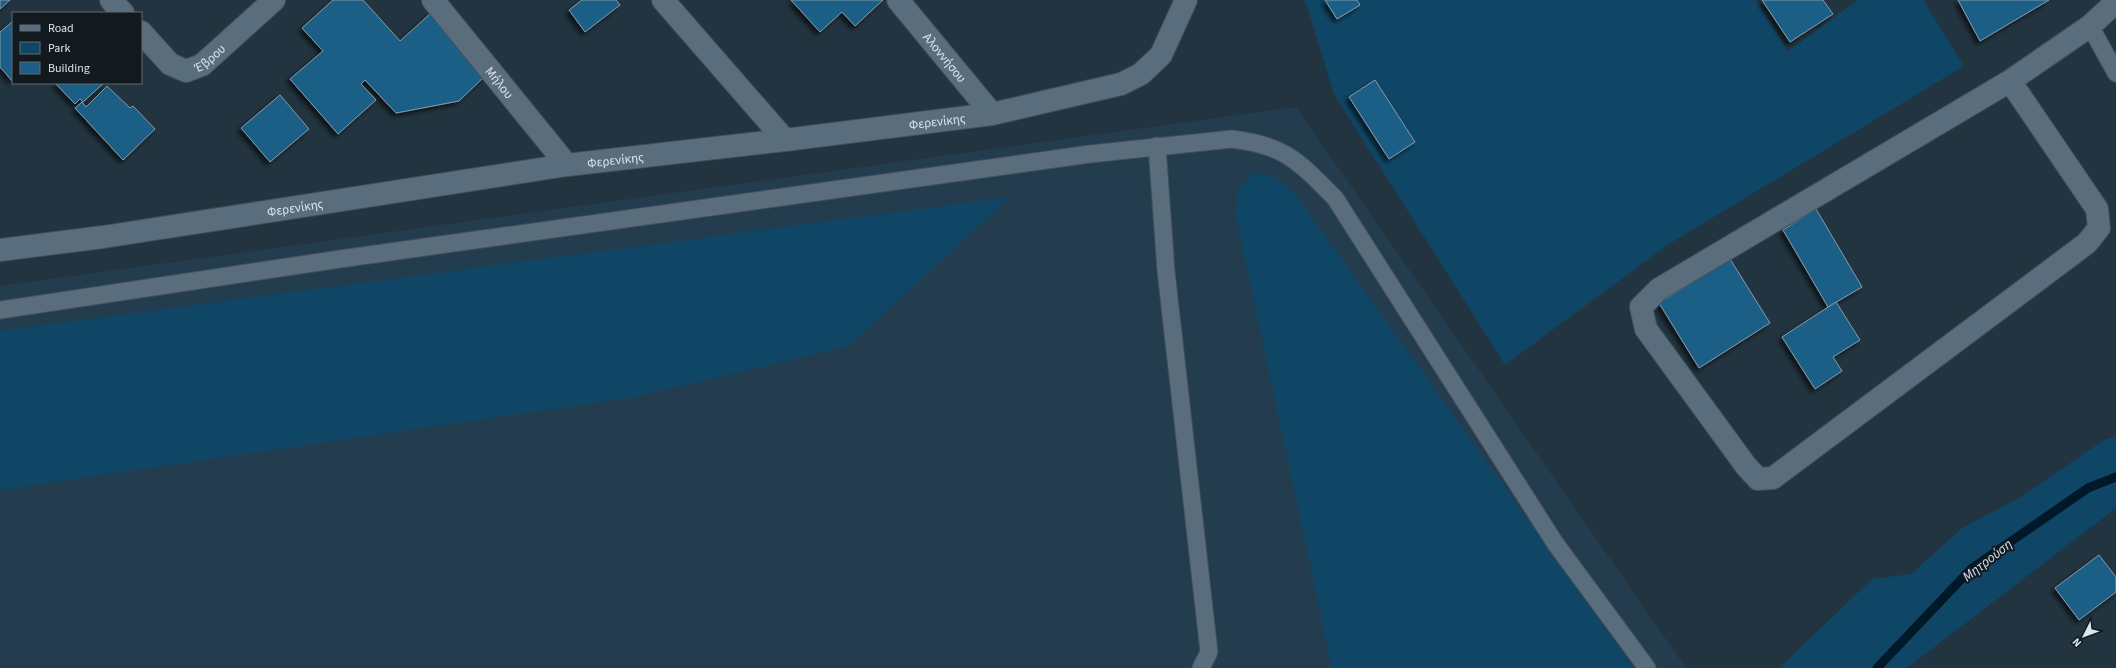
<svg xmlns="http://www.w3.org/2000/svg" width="2116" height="668" font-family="'Source Sans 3',sans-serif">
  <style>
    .built { fill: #243d4e }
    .green { fill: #0f4666 }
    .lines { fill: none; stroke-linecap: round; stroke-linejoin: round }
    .stream { stroke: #001828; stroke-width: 9 }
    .building { fill: #1b5f86; stroke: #869aaa; filter: url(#shadow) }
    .lane-casing { stroke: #404f5a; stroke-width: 19 }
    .street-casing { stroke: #404f5a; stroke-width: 24 }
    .lane { stroke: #5a6d7c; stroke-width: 17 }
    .street { stroke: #5a6d7c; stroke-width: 22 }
    .labels { text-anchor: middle; stroke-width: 4; stroke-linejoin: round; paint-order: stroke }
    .street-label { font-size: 13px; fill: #d9e4ec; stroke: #121a20 }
    .water-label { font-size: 14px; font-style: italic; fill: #d0e4f2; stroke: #121a20 }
  </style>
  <defs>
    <filter id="shadow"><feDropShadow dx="-3.5" dy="3.5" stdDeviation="2" flood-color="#0009"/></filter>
  </defs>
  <rect width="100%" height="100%" fill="#223440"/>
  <path class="built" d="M 1296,107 L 1686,668 L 0,668 L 0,286 Z"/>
  <g class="green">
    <path d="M 1305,0 L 1756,0 L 1788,51 L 1858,0 L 1923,0 L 1964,66 L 1669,244 L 1505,365 L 1334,94 Z"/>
    <path d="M 1255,173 L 1272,175 L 1293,191 L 1634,668 L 1332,668 L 1236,217 L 1238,191 Z"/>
    <path d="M 1010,197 L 849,346 L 635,397 L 0,490 L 0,331 Z"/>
    <path d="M 2116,436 L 2116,508 L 1907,668 L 1779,668 L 1872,579 L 1911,574 L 1962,528 L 2019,498 L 2104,440 Z"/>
  </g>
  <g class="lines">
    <path class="stream" d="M 1877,668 L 1971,569 L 2088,488 L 2116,477"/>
  </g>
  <g class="building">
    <path d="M 0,0 L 10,0 L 0,9 Z"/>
    <path d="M 333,0 L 363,0 L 400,41 L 430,14 L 485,76 L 459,101 L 396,113 L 365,80 L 361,84 L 376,100 L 338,134 L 290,79 L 323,51 L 302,28 Z"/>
    <path d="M 582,0 L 616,0 L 620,5 L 585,32 L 569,10 Z"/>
    <path d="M 791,0 L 883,0 L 855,26 L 842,12 L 820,32 Z"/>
    <path d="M 1325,0 L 1357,0 L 1360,5 L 1337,19 Z"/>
    <path d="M 1762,0 L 1823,0 L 1833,14 L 1790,42 Z"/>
    <path d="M 1958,0 L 2049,0 L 1980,41 Z"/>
    <path d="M 13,21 L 13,82 L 0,67 L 0,32 Z"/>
    <path d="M 1375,80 L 1415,142 L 1389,159 L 1349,97 Z"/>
    <path d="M 55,83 L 104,83 L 83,102 L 80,99 L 75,104 Z"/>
    <path d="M 107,86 L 130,108 L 133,106 L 155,129 L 123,160 L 75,108 L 82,102 L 86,107 Z"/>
    <path d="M 280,95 L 309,129 L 270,162 L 241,128 Z"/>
    <path d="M 1816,209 L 1862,287 L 1828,307 L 1783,230 Z"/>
    <path d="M 1730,259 L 1770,323 L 1699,368 L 1659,303 Z"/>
    <path d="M 1836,302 L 1860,340 L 1833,357 L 1842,371 L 1815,389 L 1782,337 Z"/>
    <path d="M 2099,555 L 2116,577 L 2116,592 L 2079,620 L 2055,588 Z"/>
  </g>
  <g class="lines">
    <defs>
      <g id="lane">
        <path d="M 2090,26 L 2116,73"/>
        <path d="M 1157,146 L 1166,271 L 1209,652 L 1201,668"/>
        <path d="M 0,310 L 340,259 L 1090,154 L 1232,139 C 1285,145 1299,162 1335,198 L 1555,543 L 1647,668"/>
      </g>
      <g id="street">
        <path d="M 111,0 L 123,13"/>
        <path id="s1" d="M 433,0 L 567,165"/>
        <path d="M 663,0 L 785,140"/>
        <path id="s2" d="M 898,0 L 992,114"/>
        <path id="s3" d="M 141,32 L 170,64 L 186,71 L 202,65 L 274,0"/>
        <path d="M 2010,81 L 2097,209 L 2099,228 L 2087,243 L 1773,478 L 1758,479 L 1746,466 L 1646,329 L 1641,307 L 1659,289 L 2010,81 L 2090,26 L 2116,2"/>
        <path id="s4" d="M 0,250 L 103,237 L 567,165 L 785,140 L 992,114 L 1121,84 L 1141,74 L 1161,55 L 1186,0"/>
      </g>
    </defs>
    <use href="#lane" class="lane-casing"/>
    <use href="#street" class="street-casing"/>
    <use href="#lane" class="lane"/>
    <use href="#street" class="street"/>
  </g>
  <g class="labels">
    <g class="street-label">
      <text dy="5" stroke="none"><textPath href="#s3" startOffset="88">Έβρου</textPath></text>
      <text dy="5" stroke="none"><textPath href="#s2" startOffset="74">Αλοννήσου</textPath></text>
      <text dy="5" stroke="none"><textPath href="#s1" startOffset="106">Μήλου</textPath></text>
      <text dy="5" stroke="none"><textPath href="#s4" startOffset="946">Φερενίκης</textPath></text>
      <text dy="5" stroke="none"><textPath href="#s4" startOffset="622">Φερενίκης</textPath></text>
      <text dy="5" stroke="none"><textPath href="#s4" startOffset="298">Φερενίκης</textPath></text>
    </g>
    <g class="water-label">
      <text transform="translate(1987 560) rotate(-38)" y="5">Μητρούση</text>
    </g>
  </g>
  <rect x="12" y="12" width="130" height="72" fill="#121a20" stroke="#626b72"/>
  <rect x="20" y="25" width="20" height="6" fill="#5a6d7c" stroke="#626b72"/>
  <text x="48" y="32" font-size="12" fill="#d9e4ec">Road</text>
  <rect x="20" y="42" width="20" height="12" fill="#0f4666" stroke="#626b72"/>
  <text x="48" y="52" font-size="12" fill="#d9e4ec">Park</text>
  <rect x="20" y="62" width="20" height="12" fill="#1b5f86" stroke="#626b72"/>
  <text x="48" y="72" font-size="12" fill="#d9e4ec">Building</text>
  <g transform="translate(2084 636) rotate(228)" stroke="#121a20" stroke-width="3" paint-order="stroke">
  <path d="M0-3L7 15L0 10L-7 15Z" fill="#d9e4ec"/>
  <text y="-6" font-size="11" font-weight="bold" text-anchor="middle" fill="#d9e4ec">N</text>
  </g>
</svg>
